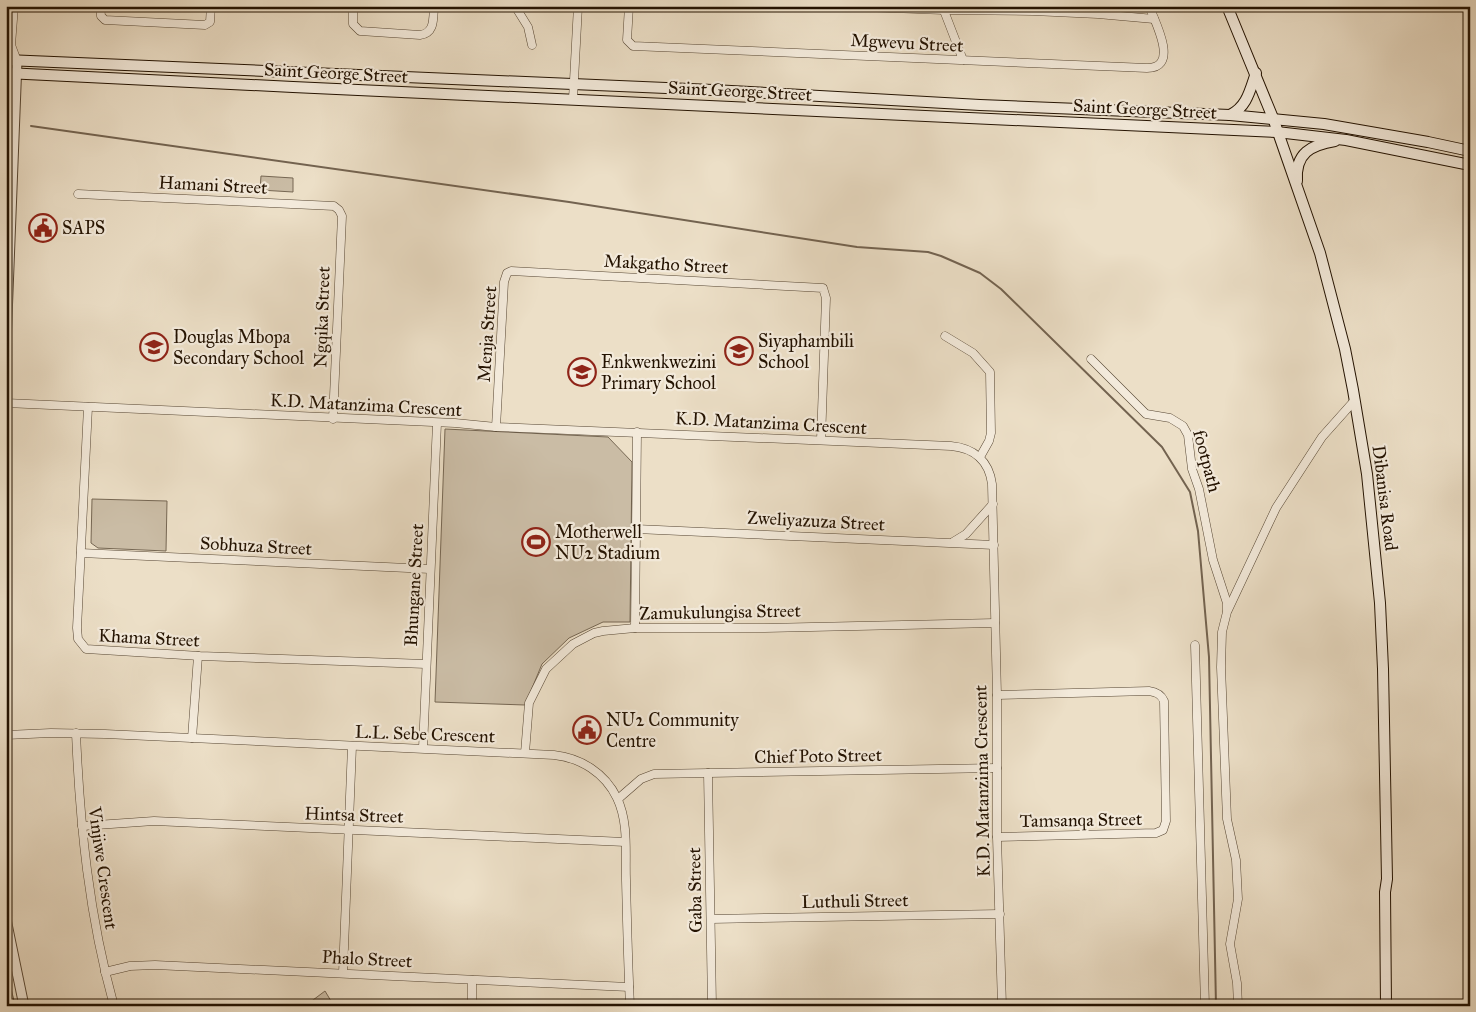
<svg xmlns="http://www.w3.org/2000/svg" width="1476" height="1012" font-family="'IM FELL Great Primer',serif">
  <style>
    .green { fill: #cabca5; stroke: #766753 }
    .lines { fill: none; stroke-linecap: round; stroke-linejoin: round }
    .stream { stroke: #736350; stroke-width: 2 }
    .minor-casing { stroke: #554532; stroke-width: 9 }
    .tertiary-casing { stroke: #554532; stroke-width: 11 }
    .secondary-casing { stroke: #231201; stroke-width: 12 }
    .minor { stroke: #f3eadb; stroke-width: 8 }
    .tertiary { stroke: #f3eadb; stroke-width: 9 }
    .secondary { stroke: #f3eadb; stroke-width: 10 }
    .labels { text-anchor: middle; stroke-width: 4.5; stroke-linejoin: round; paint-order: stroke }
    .street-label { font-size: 18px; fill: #231201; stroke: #f3eadb }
    .poi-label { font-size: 18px; fill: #231201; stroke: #f3eadb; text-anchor: start }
  </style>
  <rect width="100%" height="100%" fill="#ecdfc7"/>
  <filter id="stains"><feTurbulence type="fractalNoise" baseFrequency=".004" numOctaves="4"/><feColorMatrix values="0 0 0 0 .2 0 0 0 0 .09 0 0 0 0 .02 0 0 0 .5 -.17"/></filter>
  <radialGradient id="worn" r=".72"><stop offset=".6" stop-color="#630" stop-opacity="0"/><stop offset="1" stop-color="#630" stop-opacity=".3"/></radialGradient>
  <g class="green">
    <path d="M 261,176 L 293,178 L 293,192 L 260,190 Z"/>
    <path d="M 445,429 L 608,437 L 632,462 L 630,622 L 603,622 L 569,638 L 542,664 L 525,705 L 435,702 Z"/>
    <path d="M 92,499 L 167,501 L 166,551 L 98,548 L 91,543 Z"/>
    <path d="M 325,991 L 334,1006 L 305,1006 Z"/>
  </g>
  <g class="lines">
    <path class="stream" d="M 31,126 L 569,202 L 857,247 L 928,252 L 941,256 L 980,273 L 1001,289 L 1162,447 L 1190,492 L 1198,531 L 1209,657 L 1216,1006"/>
    <defs>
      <g id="minor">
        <path d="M 14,6 L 11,45 L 17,61"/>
        <path d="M 100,6 L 101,16 L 105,20 L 205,25 L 210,22 L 211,6"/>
        <path d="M 353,6 L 353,24 L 360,31 L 420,35 C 435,33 433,19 434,6"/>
        <path d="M 515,6 L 528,27 L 532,45"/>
        <path d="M 629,6 L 627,40 L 633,46 L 1147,68 C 1180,68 1155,22 1149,6"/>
        <path d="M 837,6 L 944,10 L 1033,11 L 1098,14 L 1154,19"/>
        <path d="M 943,8 L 963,60"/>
        <path d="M 573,99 L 578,6"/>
        <path d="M 78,194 L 334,206 L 339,210 L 342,216 L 333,419"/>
        <path d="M 945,336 L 973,353 L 990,372 L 991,433 L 989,441 L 980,457"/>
        <path d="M 1091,359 L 1146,414 L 1170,418 L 1183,426 L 1188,435 L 1192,469 L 1199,489 L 1213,560 L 1227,603 L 1227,610"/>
        <path d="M 6,403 L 455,423 L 496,427 L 951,446 C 974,448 989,461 992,484 L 997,695 L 997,837 L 1002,1006"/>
        <path d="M 88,407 L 77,628 L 78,639 L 86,649 L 200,656 L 426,664"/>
        <path d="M 496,427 L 504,282 L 507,273 L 511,271 L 823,288 L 826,298 L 821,440"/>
        <path d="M 636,529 L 994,545"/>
        <path d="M 953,542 L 966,534 L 993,504"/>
        <path d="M 81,553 L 430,569"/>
        <path d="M 635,628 L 637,432"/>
        <path d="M 1195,645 L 1205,1006"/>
        <path d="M 997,695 L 1149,691 C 1156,692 1161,694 1164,701 L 1166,821 L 1163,830 L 1156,833 L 997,837"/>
        <path d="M 76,733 C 80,826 89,916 114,1006"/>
        <path d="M 6,735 L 51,733 L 105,734 L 554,755 C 581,758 605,773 617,798 C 629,823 625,853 626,880 C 627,922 628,964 630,1006"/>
        <path d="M 192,738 L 198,656"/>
        <path d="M 423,748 L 437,423"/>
        <path d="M 525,753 L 529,703 L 546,669 L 573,644 L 594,633 L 603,631 L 635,628 L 765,628 L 995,623"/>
        <path d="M 708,773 L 712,1006"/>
        <path d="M 618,799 L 641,779 L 654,774 L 997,768"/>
        <path d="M 82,826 L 154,821 L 625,842"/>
        <path d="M 711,919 L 1000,914"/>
        <path d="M 105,972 L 130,966 L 155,965 L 629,987"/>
        <path d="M 343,973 L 352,746"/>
        <path d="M 472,980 L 472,1006"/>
        <path d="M 1238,1006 L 1237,983 L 1230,944 L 1238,899 L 1236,860 L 1227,819 L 1221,667 L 1222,632 L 1227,612 L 1276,508 L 1322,437 L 1355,400"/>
      </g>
      <g id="tertiary">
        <path d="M 6,343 L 17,61"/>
        <path d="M 6,919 L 24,1006"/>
        <path d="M 6,989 L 10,1006"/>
      </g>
      <g id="secondary">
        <path d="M 1227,6 L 1273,118 L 1320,253 L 1345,349 L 1353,390 L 1367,474 L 1380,603 L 1383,669 L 1387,879 L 1385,892 L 1386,1006"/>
        <path d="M 6,60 L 713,90 L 980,105 L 1230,115 L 1324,124 L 1428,142 L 1470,151"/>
        <path d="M 6,73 L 293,87 L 1277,132 L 1346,140 L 1470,165"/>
        <path d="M 1230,115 C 1247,107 1250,90 1256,73"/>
        <path d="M 1297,181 C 1295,153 1311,145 1335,141"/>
        <path d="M 1470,533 L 1470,602"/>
      </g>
    </defs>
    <use href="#minor" class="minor-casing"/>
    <use href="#tertiary" class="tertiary-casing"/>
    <use href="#secondary" class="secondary-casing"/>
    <use href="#minor" class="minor"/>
    <use href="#tertiary" class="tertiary"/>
    <use href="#secondary" class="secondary"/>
  </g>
  <defs>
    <symbol id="civic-ring" viewBox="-11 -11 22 22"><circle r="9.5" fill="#f3eadb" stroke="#8f2418" stroke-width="1.5"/><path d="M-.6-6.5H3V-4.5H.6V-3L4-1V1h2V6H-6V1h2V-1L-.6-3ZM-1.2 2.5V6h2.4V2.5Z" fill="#8f2418"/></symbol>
    <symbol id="school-ring" viewBox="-11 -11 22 22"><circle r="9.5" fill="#f3eadb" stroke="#8f2418" stroke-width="1.5"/><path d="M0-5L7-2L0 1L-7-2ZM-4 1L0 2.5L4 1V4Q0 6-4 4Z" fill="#8f2418"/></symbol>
    <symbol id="stadium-ring" viewBox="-11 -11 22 22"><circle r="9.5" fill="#f3eadb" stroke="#8f2418" stroke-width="1.5"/><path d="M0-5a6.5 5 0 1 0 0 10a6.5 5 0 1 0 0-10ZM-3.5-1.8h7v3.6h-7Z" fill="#8f2418"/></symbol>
  </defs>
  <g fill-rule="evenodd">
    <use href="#civic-ring" x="27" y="212" width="32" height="32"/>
    <use href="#school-ring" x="138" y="331" width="32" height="32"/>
    <use href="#school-ring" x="723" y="335" width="32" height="32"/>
    <use href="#school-ring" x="566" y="356" width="32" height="32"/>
    <use href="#stadium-ring" x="520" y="526" width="32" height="32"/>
    <use href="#civic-ring" x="571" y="714" width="32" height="32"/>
  </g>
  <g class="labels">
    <g class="street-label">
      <text transform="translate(907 43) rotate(3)" y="6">Mgwevu Street</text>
      <text transform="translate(336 73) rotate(3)" y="6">Saint George Street</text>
      <text transform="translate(740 91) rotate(3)" y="6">Saint George Street</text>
      <text transform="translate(1145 109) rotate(3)" y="6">Saint George Street</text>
      <text transform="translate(213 185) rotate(3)" y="6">Hamani Street</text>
      <text transform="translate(666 264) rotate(3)" y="6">Makgatho Street</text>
      <text transform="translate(322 317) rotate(-88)" y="6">Ngqika Street</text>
      <text transform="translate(487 334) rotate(-86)" y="6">Menja Street</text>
      <text transform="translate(366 405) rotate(3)" y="6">K.D. Matanzima Crescent</text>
      <text transform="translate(771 423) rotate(3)" y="6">K.D. Matanzima Crescent</text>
      <text transform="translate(1207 461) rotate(75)" y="6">footpath</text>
      <text transform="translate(1385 498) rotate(83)" y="6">Dibanisa Road</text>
      <text transform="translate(816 521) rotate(3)" y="6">Zweliyazuza Street</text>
      <text transform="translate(256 546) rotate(3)" y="6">Sobhuza Street</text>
      <text transform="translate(414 585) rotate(-87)" y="6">Bhungane Street</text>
      <text transform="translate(720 612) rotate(-1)" y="6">Zamukulungisa Street</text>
      <text transform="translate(149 638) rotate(3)" y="6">Khama Street</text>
      <text transform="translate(425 734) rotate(2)" y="6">L.L. Sebe Crescent</text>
      <text transform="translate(818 756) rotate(-1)" y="6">Chief Poto Street</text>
      <text transform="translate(982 781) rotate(-91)" y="6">K.D. Matanzima Crescent</text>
      <text transform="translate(354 815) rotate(2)" y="6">Hintsa Street</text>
      <text transform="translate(1081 820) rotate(-1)" y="6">Tamsanqa Street</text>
      <text transform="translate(103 868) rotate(82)" y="6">Vinjiwe Crescent</text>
      <text transform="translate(695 890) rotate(-91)" y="6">Gaba Street</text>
      <text transform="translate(855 901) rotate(-1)" y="6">Luthuli Street</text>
      <text transform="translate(367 959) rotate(3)" y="6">Phalo Street</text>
    </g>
    <g class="poi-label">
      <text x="62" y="234">SAPS</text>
      <text x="173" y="343">Douglas Mbopa<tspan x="173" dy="21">Secondary School</tspan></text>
      <text x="758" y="347">Siyaphambili<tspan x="758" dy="21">School</tspan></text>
      <text x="601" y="368">Enkwenkwezini<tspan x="601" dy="21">Primary School</tspan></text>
      <text x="555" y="538">Motherwell<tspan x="555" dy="21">NU2 Stadium</tspan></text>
      <text x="606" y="726">NU2 Community<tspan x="606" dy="21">Centre</tspan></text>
    </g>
  </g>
  <rect width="1476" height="1012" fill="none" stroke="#ecdfc7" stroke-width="25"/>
  <rect x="8" y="8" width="1461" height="997" fill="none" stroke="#231201" stroke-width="2.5"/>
  <rect x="12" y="12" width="1451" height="987" fill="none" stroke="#231201"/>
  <rect width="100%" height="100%" filter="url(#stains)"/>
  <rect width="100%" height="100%" fill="url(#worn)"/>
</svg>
